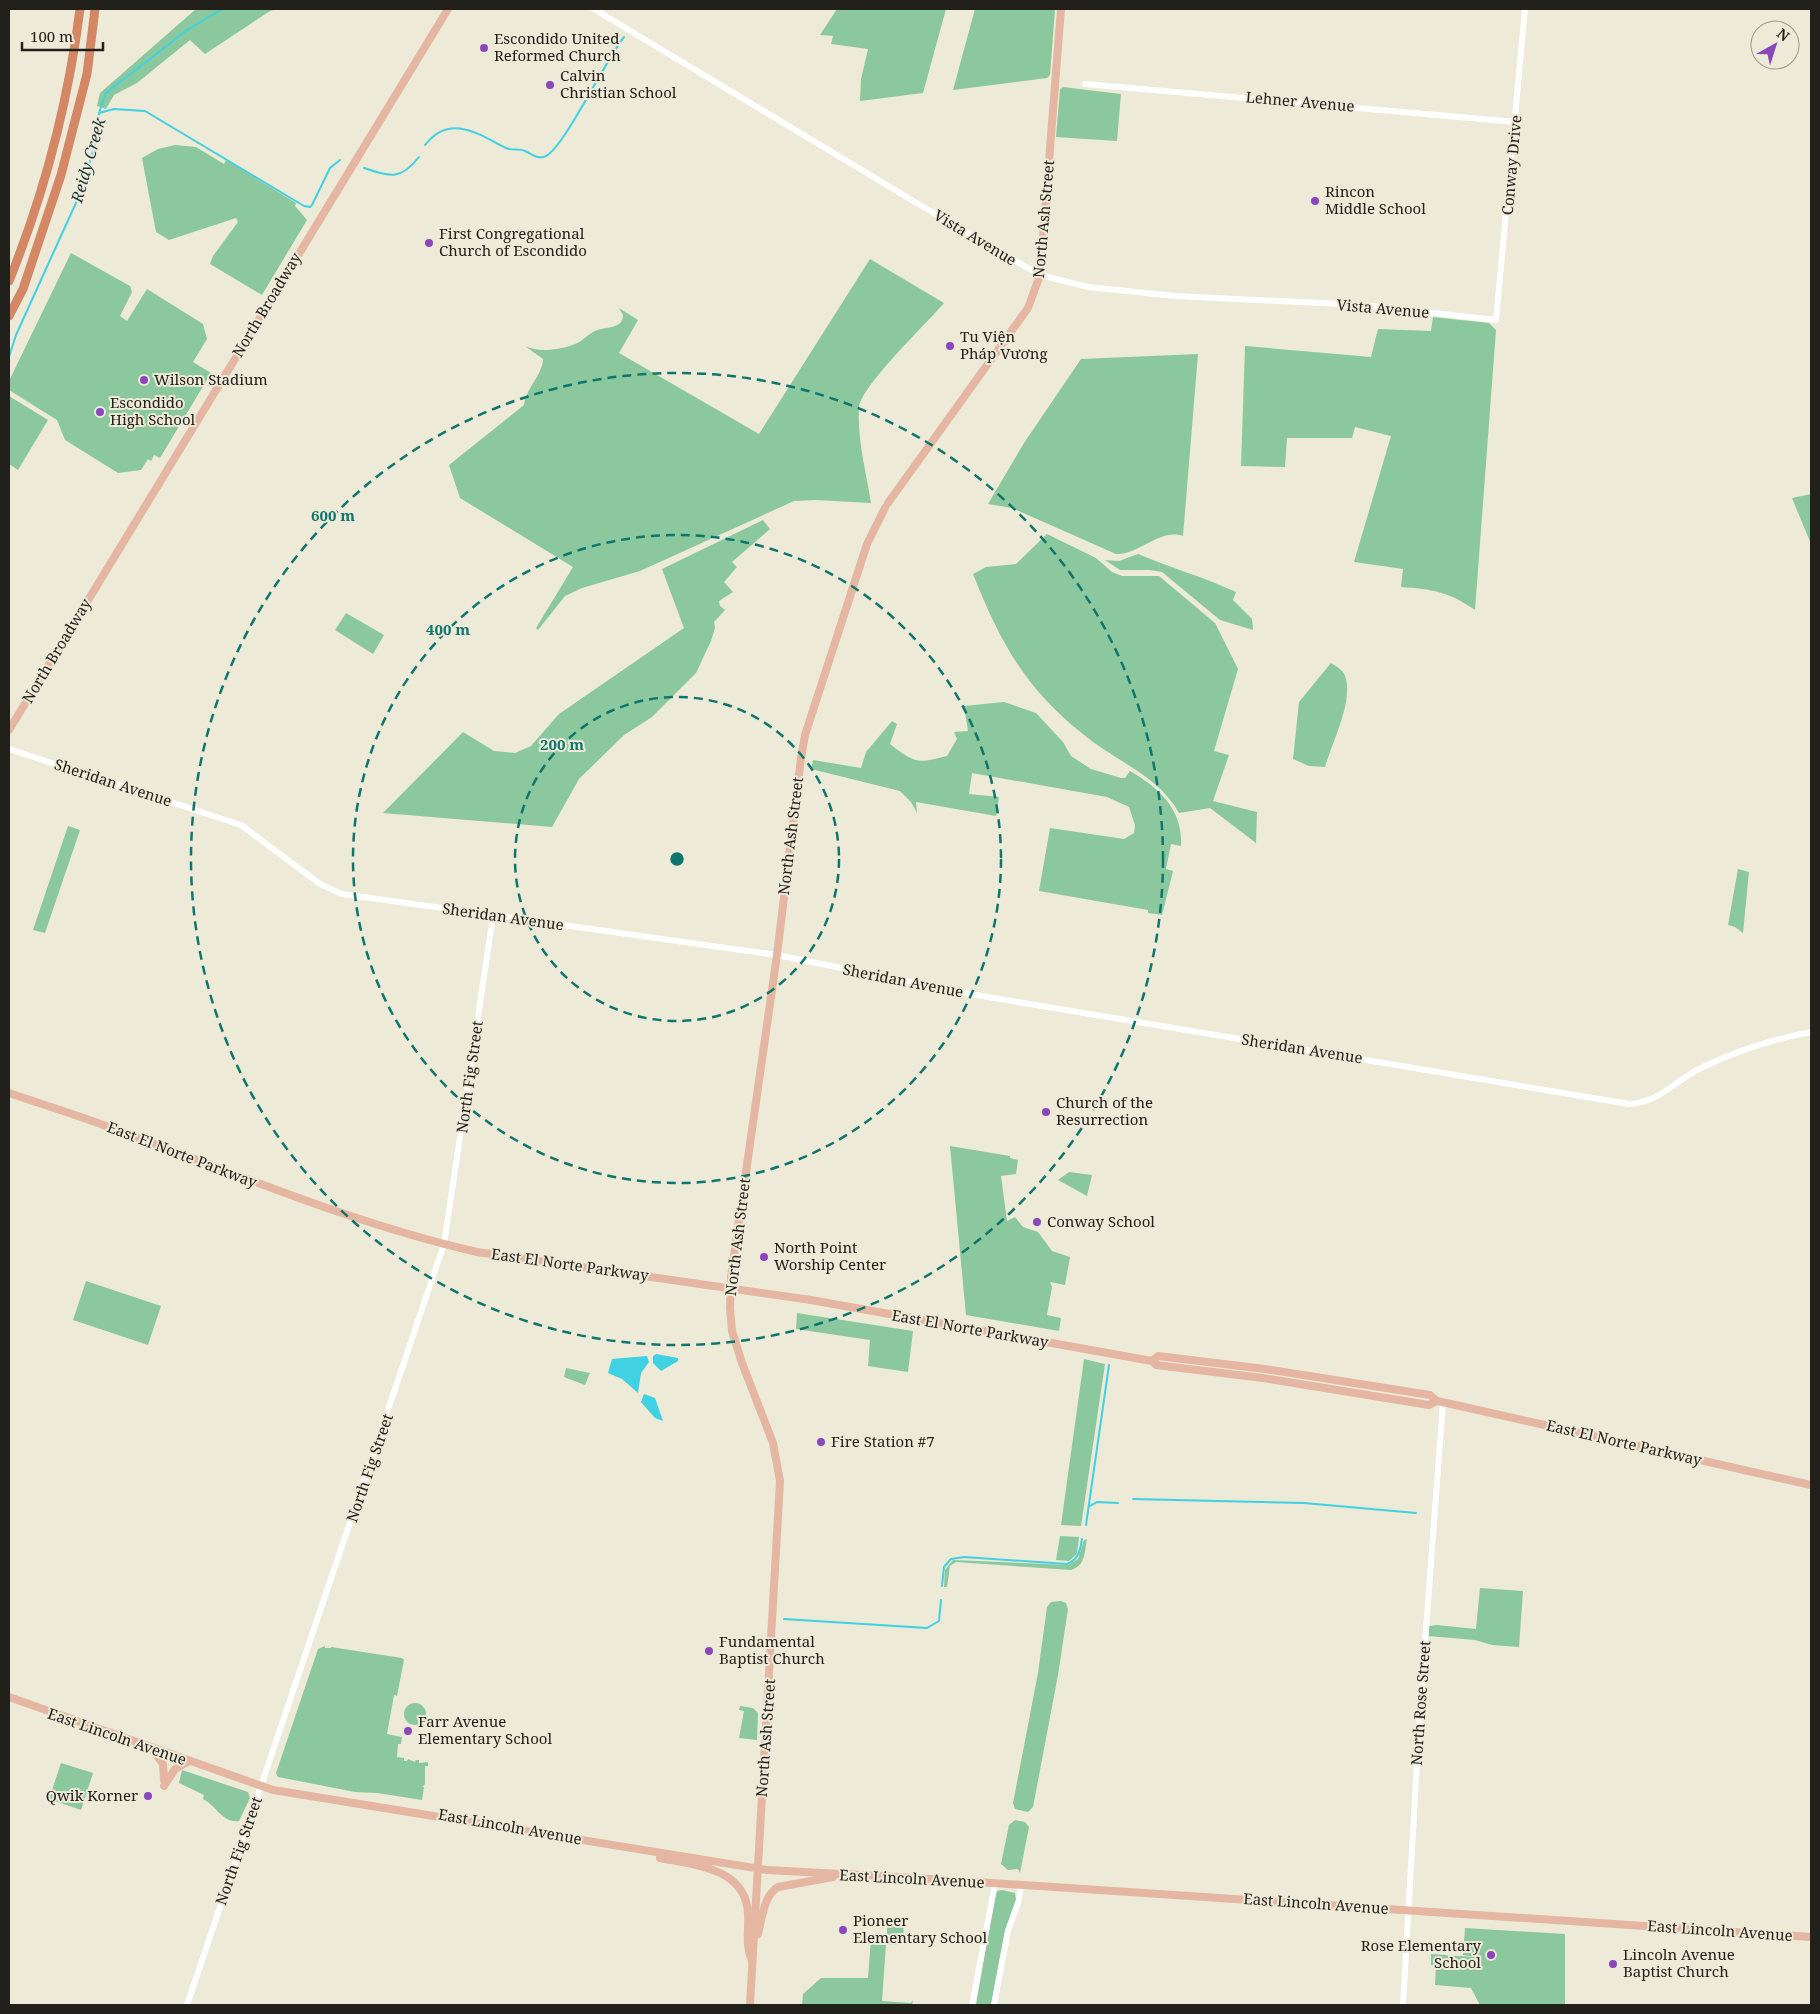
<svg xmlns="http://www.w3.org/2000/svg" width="1820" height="2014" font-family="'Noto Serif',serif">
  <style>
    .green { fill: #8bc89e }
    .water { fill: #40d1e3 }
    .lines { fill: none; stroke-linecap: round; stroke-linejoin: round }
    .stream { stroke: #40d1e3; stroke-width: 2 }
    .minor { stroke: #fff; stroke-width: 6 }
    .major { stroke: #e5b7a2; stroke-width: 8 }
    .highway { stroke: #d48764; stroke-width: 9 }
    .ring { fill: none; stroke: #0f766e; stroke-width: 2.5; stroke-dasharray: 9 6 }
    .poi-dot { fill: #8a46ba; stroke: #edead8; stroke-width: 2 }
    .labels { text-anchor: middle; stroke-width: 4; stroke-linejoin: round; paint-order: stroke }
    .poi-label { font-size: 15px; fill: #22201a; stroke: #edead8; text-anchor: start }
    .street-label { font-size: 15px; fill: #22201a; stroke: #edead8 }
    .water-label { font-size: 16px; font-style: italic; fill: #1b3336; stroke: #edead8 }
    .centre { fill: #0f766e; stroke: #edead8; stroke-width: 2.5 }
    .ring-label { font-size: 15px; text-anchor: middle; font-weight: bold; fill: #0f766e; stroke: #edead8; stroke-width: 4; stroke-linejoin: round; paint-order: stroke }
  </style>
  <rect width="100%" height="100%" fill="#edead8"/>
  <g class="green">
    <path d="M 196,9 L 277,9 L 270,11 L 205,54 L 190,40 L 137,83 L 114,95 L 106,109 L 97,106 L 100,93 Z"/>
    <path d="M 837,9 L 946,9 L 923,93 L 860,101 L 861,79 L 868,49 L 831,44 L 833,36 L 820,35 Z"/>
    <path d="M 975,9 L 1055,9 L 1050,75 L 1047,78 L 953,90 Z"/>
    <path d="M 1063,87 L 1121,94 L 1117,141 L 1056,137 L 1060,89 Z"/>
    <path d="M 175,145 L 196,147 L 224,164 L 226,160 L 296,203 L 295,206 L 307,220 L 262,295 L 210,264 L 213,256 L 238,222 L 236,218 L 169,240 L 156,232 L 142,158 L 158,149 Z"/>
    <path d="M 71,253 L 130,286 L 132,292 L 120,316 L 127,321 L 147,289 L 203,324 L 207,339 L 193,362 L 211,373 L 160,458 L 154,455 L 151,461 L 148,459 L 141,470 L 118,473 L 65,440 L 57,420 L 9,390 L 9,381 Z"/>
    <path d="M 870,259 L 944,303 C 927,323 862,385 859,407 C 857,439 866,472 871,503 L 816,500 L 794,501 L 640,571 L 582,588 L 565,596 L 538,630 L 536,628 L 573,567 L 460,498 L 449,465 L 524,405 C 526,388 543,374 543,359 L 525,346 C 539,353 560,350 575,344 C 583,341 588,334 595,331 C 605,326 623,330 623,315 L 619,308 L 638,320 L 619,353 L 759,434 Z"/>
    <path d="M 1433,317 L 1489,323 L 1496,330 L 1475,610 C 1449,592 1432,589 1401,587 L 1403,569 L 1354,562 L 1391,436 L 1355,427 L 1352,438 L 1287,438 L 1285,467 L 1241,466 L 1245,346 L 1371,357 L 1378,329 L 1431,331 Z"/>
    <path d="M 1198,354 L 1183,536 C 1160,528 1139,555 1116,554 L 1012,508 L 988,504 L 1024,443 L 1081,359 Z"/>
    <path d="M 9,396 L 48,420 L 18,470 L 9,464 Z"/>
    <path d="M 1811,494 L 1811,544 L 1792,498 Z"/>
    <path d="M 763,520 L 770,529 L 732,562 L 737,567 L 724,582 L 733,592 L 719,601 L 720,606 L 725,610 L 714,622 L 715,628 L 711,641 L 696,673 L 652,717 L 624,735 L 579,779 L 552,827 L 383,813 L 463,732 L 494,751 L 515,753 L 531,746 L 559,714 L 684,628 L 662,569 Z"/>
    <path d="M 1047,534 L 1096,558 L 1112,572 L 1122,576 L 1159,576 L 1215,623 L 1238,669 L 1214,751 L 1229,755 L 1213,801 L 1257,812 L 1256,843 L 1210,808 L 1179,813 C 1158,775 1115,761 1083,734 C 1025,688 1000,642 973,574 L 986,567 L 1016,564 Z"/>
    <path d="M 1138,554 C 1171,568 1204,577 1236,592 L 1233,600 L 1252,619 L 1253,630 L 1220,620 L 1162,572 L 1150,570 L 1120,570 L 1105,560 L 1119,561 Z"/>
    <path d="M 346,613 L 384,635 L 373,654 L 335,630 Z"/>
    <path d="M 1331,663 C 1336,666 1343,670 1345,676 C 1354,700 1332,743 1325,767 L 1309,766 L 1293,759 L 1299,702 Z"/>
    <path d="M 1004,702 L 1036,713 L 1063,742 L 1071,756 L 1091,769 L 1121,778 L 1125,778 L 1130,771 C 1159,788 1183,809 1181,846 L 1171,844 L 1166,869 L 1173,871 L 1162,915 L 1148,913 L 1148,910 L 1039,891 L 1050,828 L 1124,839 L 1134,833 L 1135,825 L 1129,807 L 1107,797 L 972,773 L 969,794 L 999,797 L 996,816 L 916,802 L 917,813 L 911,802 L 900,791 L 811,769 L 813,760 L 861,768 L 866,752 L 892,721 L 897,724 L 890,744 C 915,763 916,764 947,756 L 957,739 L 954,732 L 968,731 L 964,706 Z"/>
    <path d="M 68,826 L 80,830 L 45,933 L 33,930 Z"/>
    <path d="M 1738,869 L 1749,872 L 1743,933 L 1735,927 L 1728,925 Z"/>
    <path d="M 950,1146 L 1010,1156 L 1010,1158 L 1018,1160 L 1016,1174 L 1001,1176 L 1007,1221 L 1015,1217 L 1023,1227 L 1038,1232 L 1052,1251 L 1070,1257 L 1065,1285 L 1050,1282 L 1052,1287 L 1047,1315 L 1061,1318 L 1059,1331 L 966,1315 Z"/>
    <path d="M 1069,1172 L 1092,1175 L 1087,1196 L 1058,1180 Z"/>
    <path d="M 86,1281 L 161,1306 L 148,1345 L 73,1320 Z"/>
    <path d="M 797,1313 L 913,1331 L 908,1372 L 868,1366 L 870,1340 L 796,1329 Z"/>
    <path d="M 1084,1359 L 1105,1364 L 1081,1526 L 1061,1525 Z"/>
    <path d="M 566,1368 L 590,1373 L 585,1385 L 564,1377 Z"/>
    <path d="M 1060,1536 L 1079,1537 L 1077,1554 L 1069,1561 L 1056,1560 Z"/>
    <path d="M 1087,1539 C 1084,1553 1086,1565 1071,1570 L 956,1562 L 950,1566 L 947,1587 L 944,1587 L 945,1570 L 953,1560 L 1068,1565 L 1078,1559 L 1084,1540 Z"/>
    <path d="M 1480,1588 L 1523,1591 L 1519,1647 L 1492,1645 L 1475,1640 L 1428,1636 L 1429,1626 L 1437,1625 L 1476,1629 Z"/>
    <path d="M 1061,1601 L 1066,1603 L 1068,1609 L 1058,1675 L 1033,1807 L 1028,1812 L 1015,1809 L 1013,1803 L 1038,1673 L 1047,1607 L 1051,1602 Z"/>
    <path d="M 325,1646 L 325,1648 L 331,1648 L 331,1647 L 402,1658 L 404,1660 L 397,1696 L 394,1695 L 387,1734 L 402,1737 L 401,1744 L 398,1744 L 397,1757 L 404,1758 L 404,1761 L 407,1761 L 408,1759 L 415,1762 L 416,1760 L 419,1760 L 419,1763 L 428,1762 L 428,1766 L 425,1766 L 425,1784 L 422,1787 L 424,1787 L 422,1800 L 377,1793 L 355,1792 L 278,1777 L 276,1773 L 318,1649 Z"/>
    <circle cx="415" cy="1714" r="11"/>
    <path d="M 740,1706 L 753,1708 L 758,1713 L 757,1740 L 739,1738 L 744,1711 L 739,1710 Z"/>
    <path d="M 61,1763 L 93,1773 L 81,1810 L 49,1799 Z"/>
    <path d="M 182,1770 L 248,1792 L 250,1798 L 239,1821 C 222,1823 218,1807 203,1799 L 204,1795 L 179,1783 Z"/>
    <path d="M 1015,1820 L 1025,1822 L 1029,1827 L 1020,1873 L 1018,1869 L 1008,1870 L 1001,1864 L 1009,1825 Z"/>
    <path d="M 1002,1890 L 1015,1893 L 1016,1900 L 1005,1931 L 991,2005 L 976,2005 L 995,1895 L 997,1891 Z"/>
    <path d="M 888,1918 L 903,1919 L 904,1945 L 886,1944 L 882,2001 L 911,2003 L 913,2000 L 912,2005 L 802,2005 L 803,1994 L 821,1978 L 868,1978 L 871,1939 L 886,1942 Z"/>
    <path d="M 1465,1928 L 1565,1934 L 1565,2005 L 1480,2005 L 1471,1988 L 1435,1985 L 1436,1966 L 1431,1965 L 1431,1954 L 1474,1957 L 1463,1955 Z"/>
  </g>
  <g class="water">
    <path d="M 656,1354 L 678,1358 L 678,1361 L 661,1371 L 653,1363 L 653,1356 Z"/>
    <path d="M 647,1356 L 649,1362 L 641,1373 L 638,1393 L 622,1379 L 608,1373 L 612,1359 Z"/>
    <path d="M 644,1394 L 655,1398 L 663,1421 L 655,1418 L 641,1402 Z"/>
  </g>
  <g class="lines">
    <g class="stream">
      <path d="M 99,113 L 114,109 L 145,111 L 304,206 L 310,207 L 312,205 L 330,168 L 340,160"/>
      <path d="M 425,145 C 450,113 478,134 506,148 C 513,151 519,148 525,151 C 532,154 538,160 546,156 C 565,146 606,59 624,37"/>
      <path d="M 364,168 C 391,177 401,180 419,157"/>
      <path d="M 9,357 L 16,335 L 80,194 L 94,148 L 99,113 L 106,93 L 187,30 L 222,9"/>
      <path d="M 1133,1499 L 1304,1503 L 1416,1513"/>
      <path d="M 1090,1506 L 1097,1502 L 1118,1503"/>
      <path d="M 1086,1525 L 1109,1365"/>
      <path d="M 942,1586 L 944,1567 L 951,1559 L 964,1557 L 1067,1564 C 1079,1559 1080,1551 1082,1539"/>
      <path d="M 784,1619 L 927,1628 L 939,1621 L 941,1600"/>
    </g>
    <g class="minor">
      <path d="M 594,9 L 915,202 L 1040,275 L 1088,287 L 1175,296 L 1362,305 L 1496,320 L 1525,9"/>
      <path d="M 1085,84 L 1516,122"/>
      <path d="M 9,749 L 241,825 L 320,884 L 342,894 L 777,955 L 970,994 L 1629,1104 C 1659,1103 1676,1080 1701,1068 C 1736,1051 1774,1039 1811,1032"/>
      <path d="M 187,2005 L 444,1244 L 493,916"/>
      <path d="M 972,2005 L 995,1884"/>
      <path d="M 994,2005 L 1008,1931 L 1019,1900 L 1021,1885"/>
      <path d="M 1403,2005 L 1420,1710 L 1443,1402"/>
    </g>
    <g class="major">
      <path d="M 888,503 L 1028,308 L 1040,275 L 1061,9"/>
      <path d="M 9,730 L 448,9"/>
      <path d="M 9,1093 C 41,1104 74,1114 106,1126 C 228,1170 350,1223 477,1252 L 811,1300 L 1152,1361 L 1156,1365 L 1263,1378 L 1429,1405 L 1437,1401"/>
      <path d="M 1152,1361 L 1158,1356 L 1265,1369 L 1430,1395 L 1437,1401 L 1451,1404 L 1811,1485"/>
      <path d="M 9,1697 L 273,1790 L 767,1870 L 916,1878 L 1811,1937"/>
      <path d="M 152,1749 L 163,1764 L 164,1780"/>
      <path d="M 164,1786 L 175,1769 L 189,1761"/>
      <path d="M 660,1858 C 695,1865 747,1868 748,1915 C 749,1932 745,1945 752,1961"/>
      <path d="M 758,1934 C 762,1918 764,1895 778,1887 L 833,1877"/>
      <path d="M 750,2005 L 780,1481 L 773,1443 L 742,1363 L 732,1331 L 730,1308 L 731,1277 L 777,955 L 801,758 L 805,735 L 867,544 L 885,508"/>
    </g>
    <g class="highway">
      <path d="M 9,281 C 45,192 68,104 80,9"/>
      <path d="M 9,316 L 23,289 L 61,175 L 87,74 L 95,9"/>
    </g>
  </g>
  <g class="ring">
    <circle cx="677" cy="859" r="162"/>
    <circle cx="677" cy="859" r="324"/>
    <circle cx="677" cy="859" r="486"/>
  </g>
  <g class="poi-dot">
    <circle cx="484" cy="48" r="5"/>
    <circle cx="550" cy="85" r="5"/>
    <circle cx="1315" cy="201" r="5"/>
    <circle cx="429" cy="243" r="5"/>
    <circle cx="950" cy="346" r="5"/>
    <circle cx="144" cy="380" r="5"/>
    <circle cx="100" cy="412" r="5"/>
    <circle cx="1046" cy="1112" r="5"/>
    <circle cx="1037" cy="1222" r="5"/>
    <circle cx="764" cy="1257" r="5"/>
    <circle cx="821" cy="1442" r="5"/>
    <circle cx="709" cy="1651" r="5"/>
    <circle cx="408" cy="1731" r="5"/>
    <circle cx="148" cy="1796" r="5"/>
    <circle cx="843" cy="1930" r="5"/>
    <circle cx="1491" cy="1955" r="5"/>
    <circle cx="1613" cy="1964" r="5"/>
  </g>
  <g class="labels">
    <g class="poi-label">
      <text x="494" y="44">Escondido United<tspan x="494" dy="17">Reformed Church</tspan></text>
      <text x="560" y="81">Calvin<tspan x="560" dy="17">Christian School</tspan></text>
      <text x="1325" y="197">Rincon<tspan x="1325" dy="17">Middle School</tspan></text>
      <text x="439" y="239">First Congregational<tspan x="439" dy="17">Church of Escondido</tspan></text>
      <text x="960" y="342">Tu Viện<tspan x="960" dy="17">Pháp Vương</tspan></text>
      <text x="154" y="385">Wilson Stadium</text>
      <text x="110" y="408">Escondido<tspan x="110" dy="17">High School</tspan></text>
      <text x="1056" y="1108">Church of the<tspan x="1056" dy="17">Resurrection</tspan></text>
      <text x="1047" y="1227">Conway School</text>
      <text x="774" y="1253">North Point<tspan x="774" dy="17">Worship Center</tspan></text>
      <text x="831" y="1447">Fire Station #7</text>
      <text x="719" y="1647">Fundamental<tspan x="719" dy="17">Baptist Church</tspan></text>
      <text x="418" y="1727">Farr Avenue<tspan x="418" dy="17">Elementary School</tspan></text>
      <text x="138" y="1801" text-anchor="end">Qwik Korner</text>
      <text x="853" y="1926">Pioneer<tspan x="853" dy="17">Elementary School</tspan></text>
      <text x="1481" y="1951" text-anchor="end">Rose Elementary<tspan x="1481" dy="17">School</tspan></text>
      <text x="1623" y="1960">Lincoln Avenue<tspan x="1623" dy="17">Baptist Church</tspan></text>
    </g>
    <g class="street-label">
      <text transform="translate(1300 102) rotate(5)" y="5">Lehner Avenue</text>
      <text transform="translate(1512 165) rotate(-85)" y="5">Conway Drive</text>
      <text transform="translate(1044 219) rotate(-85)" y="5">North Ash Street</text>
      <text transform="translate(975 238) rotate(31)" y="5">Vista Avenue</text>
      <text transform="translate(267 305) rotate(-59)" y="5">North Broadway</text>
      <text transform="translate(1383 309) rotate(5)" y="5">Vista Avenue</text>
      <text transform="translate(57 651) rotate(-59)" y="5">North Broadway</text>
      <text transform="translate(113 783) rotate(18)" y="5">Sheridan Avenue</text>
      <text transform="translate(791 836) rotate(-83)" y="5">North Ash Street</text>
      <text transform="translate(503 917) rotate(8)" y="5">Sheridan Avenue</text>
      <text transform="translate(903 981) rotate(11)" y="5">Sheridan Avenue</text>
      <text transform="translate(1302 1049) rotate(9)" y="5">Sheridan Avenue</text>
      <text transform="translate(470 1077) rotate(-82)" y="5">North Fig Street</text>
      <text transform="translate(182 1155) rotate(21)" y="5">East El Norte Parkway</text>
      <text transform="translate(738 1237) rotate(-83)" y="5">North Ash Street</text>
      <text transform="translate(570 1265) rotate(8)" y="5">East El Norte Parkway</text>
      <text transform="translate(970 1329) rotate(10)" y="5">East El Norte Parkway</text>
      <text transform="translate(1624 1443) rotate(13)" y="5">East El Norte Parkway</text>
      <text transform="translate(370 1468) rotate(-71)" y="5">North Fig Street</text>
      <text transform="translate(1421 1703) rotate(-86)" y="5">North Rose Street</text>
      <text transform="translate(117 1737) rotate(19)" y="5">East Lincoln Avenue</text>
      <text transform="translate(766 1738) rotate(-86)" y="5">North Ash Street</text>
      <text transform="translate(510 1827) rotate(10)" y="5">East Lincoln Avenue</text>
      <text transform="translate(239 1851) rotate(-71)" y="5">North Fig Street</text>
      <text transform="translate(912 1879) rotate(3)" y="5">East Lincoln Avenue</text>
      <text transform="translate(1316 1904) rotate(4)" y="5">East Lincoln Avenue</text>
      <text transform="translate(1720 1931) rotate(4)" y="5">East Lincoln Avenue</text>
    </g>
    <g class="water-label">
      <text transform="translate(88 160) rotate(-74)" y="6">Reidy Creek</text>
    </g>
  </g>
  <circle cx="677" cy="859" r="8" class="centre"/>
  <g class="ring-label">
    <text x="333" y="521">600 m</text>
    <text x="448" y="635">400 m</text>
    <text x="562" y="750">200 m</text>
  </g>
  <rect width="1820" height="2014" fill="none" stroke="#22201a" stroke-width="20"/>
  <g transform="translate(1775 45) rotate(39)"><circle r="24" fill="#edead8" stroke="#9c998c"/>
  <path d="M0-4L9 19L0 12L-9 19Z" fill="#8a46ba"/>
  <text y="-8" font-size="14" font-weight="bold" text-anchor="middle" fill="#22201a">N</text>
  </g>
  <path d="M22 42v8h81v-8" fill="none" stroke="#22201a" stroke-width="2.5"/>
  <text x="30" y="42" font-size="15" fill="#22201a" stroke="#edead8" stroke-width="4" paint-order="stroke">100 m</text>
</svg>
